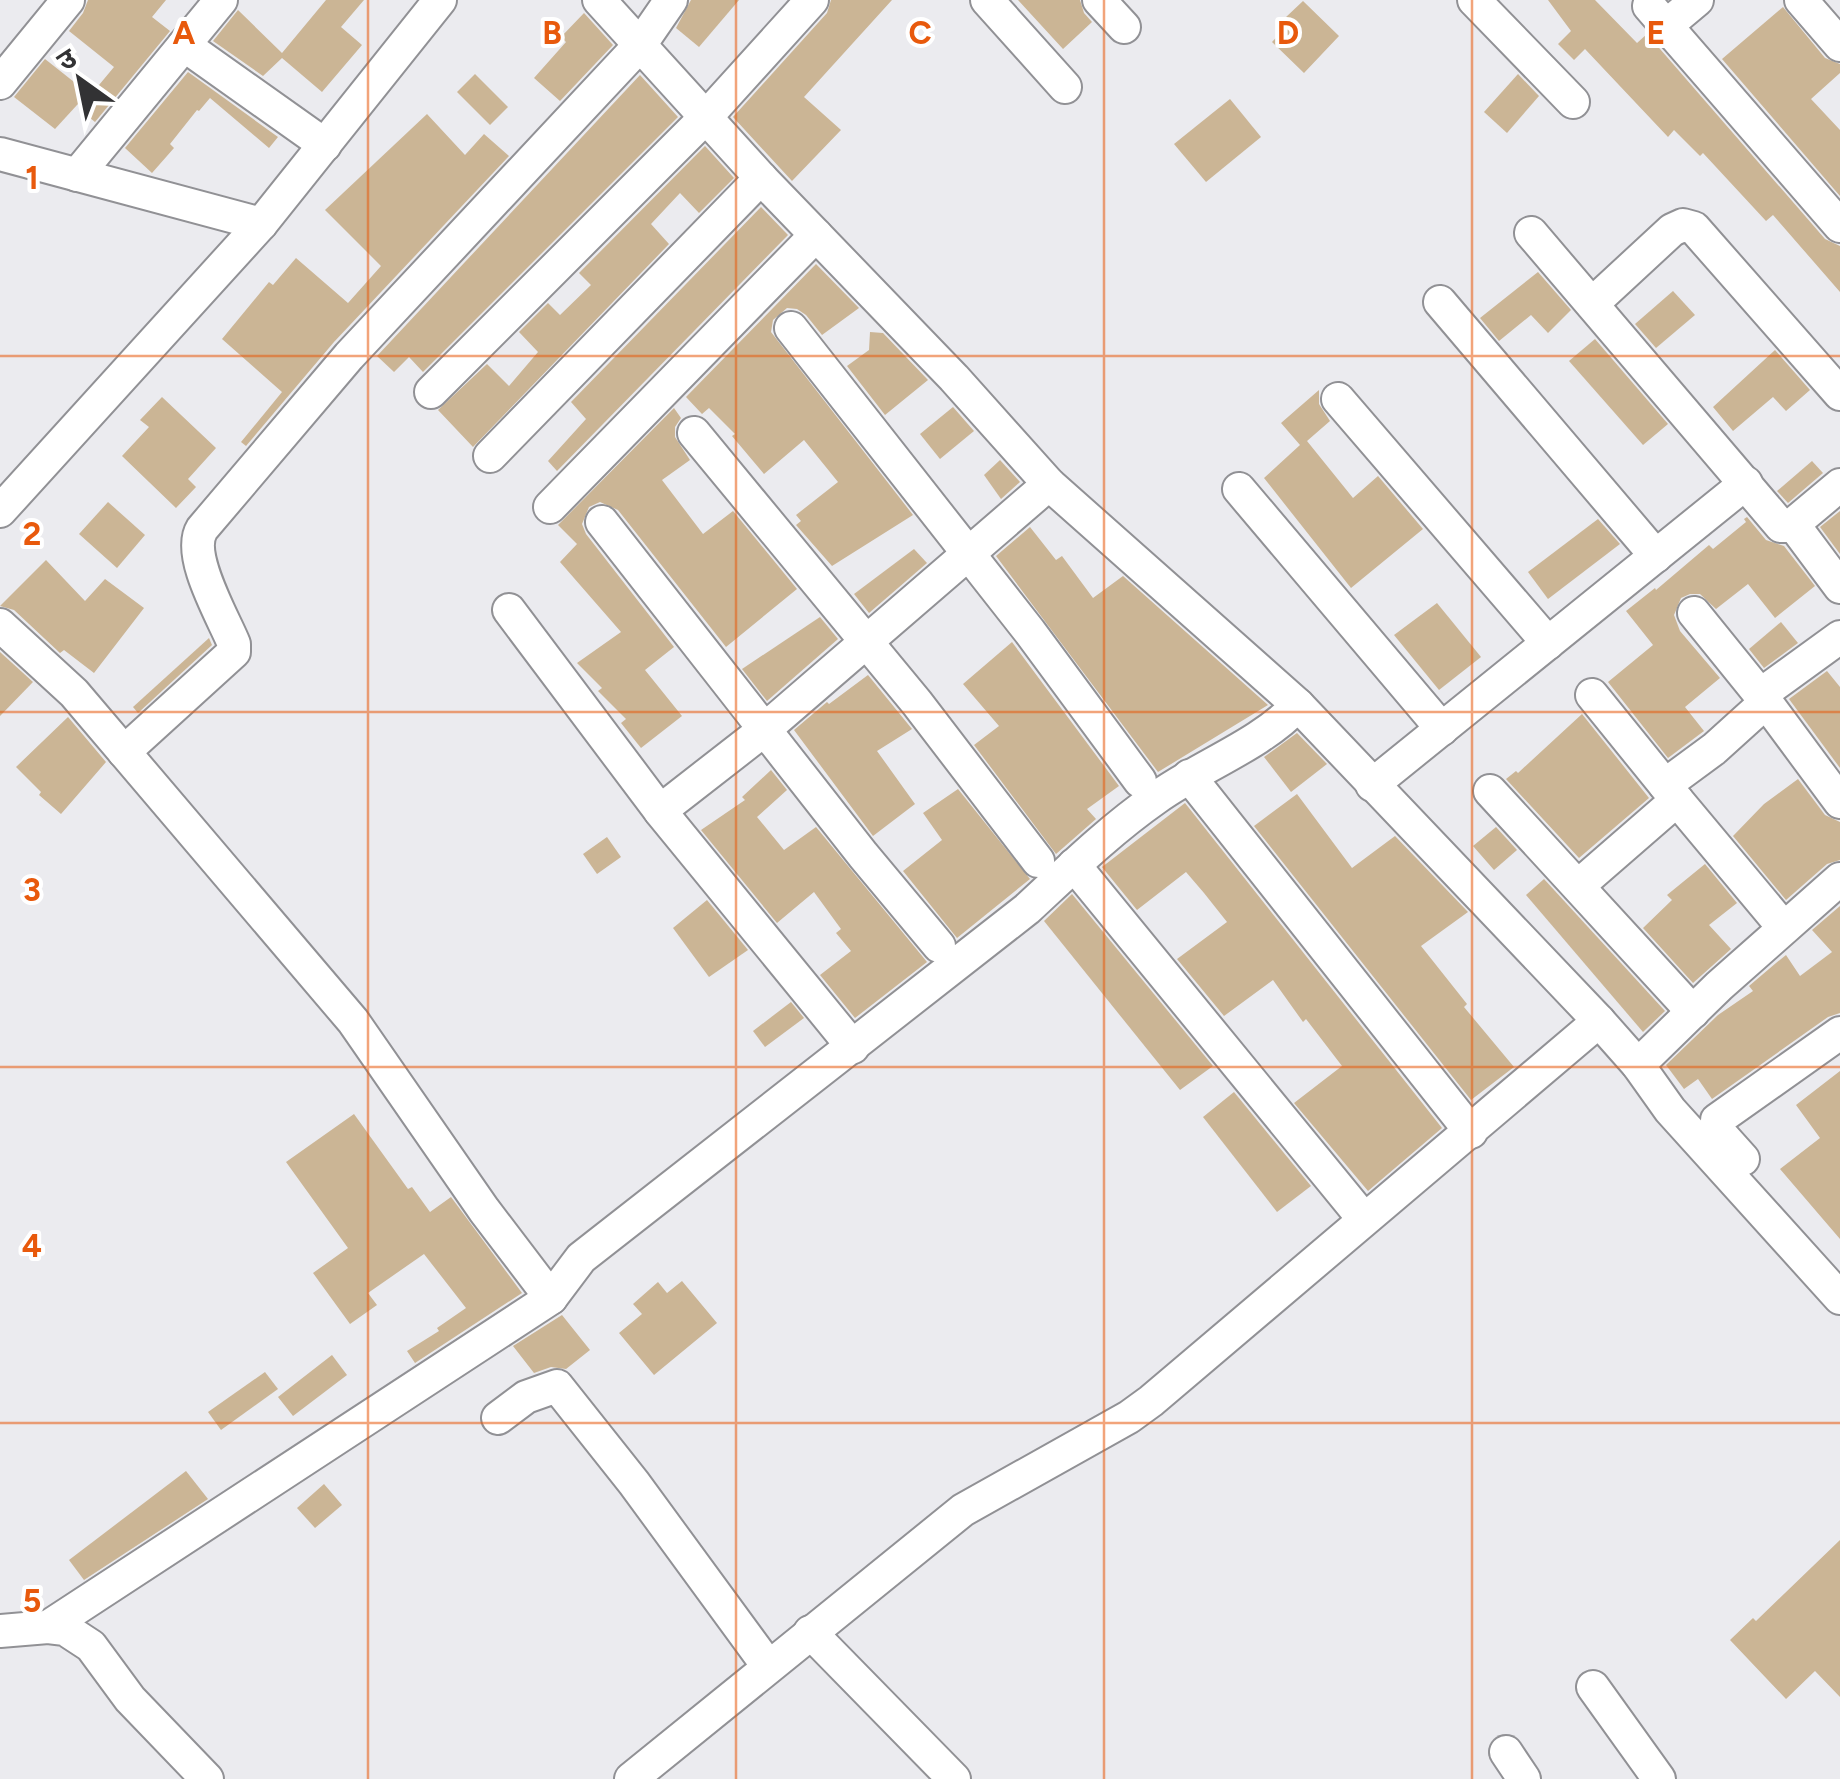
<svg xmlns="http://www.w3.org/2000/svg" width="1840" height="1779" font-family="Figtree,'Noto Sans Devanagari',sans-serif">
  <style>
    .building { fill: #cbb595 }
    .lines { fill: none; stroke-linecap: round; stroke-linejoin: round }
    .minor-casing { stroke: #919195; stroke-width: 36 }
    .minor { stroke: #fff; stroke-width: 32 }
    .grid { fill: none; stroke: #e8590c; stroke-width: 2.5; stroke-opacity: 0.55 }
    .grid-label { font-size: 32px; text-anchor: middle; font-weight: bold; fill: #e8590c; stroke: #fff; stroke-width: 8; stroke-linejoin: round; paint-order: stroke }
  </style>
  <rect width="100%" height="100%" fill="#ebebef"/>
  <g class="building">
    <path d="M 88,0 L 166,0 L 152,17 L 170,31 L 95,122 L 79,109 L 114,67 L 69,31 L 83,13 Z"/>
    <path d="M 326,0 L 364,0 L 341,27 L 362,45 L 322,92 L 282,58 L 263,76 L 213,41 L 238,10 L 282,53 Z"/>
    <path d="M 691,0 L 739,0 L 699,47 L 676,28 Z"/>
    <path d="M 831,0 L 892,0 L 804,97 L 841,130 L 792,181 L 733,117 L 827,13 Z"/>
    <path d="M 1018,0 L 1080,0 L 1084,13 L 1092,22 L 1063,49 Z"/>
    <path d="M 1548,0 L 1595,0 L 1637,43 L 1647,34 L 1825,239 L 1840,246 L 1840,292 L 1773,215 L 1766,221 L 1703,153 L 1700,156 L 1674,130 L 1668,137 L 1585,49 L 1574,60 L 1558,44 L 1571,31 Z"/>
    <path d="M 1303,1 L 1339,36 L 1304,73 L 1272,42 L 1290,23 L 1285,18 Z"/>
    <path d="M 1783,7 L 1825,58 L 1840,64 L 1840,73 L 1811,99 L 1840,130 L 1840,196 L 1722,59 Z"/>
    <path d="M 584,13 L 613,45 L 560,101 L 534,78 L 566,42 L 561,37 Z"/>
    <path d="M 45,59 L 88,93 L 55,129 L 14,97 Z"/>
    <path d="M 188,72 L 278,137 L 269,148 L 210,98 L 199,111 L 197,110 L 170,144 L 174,148 L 152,173 L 125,148 Z"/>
    <path d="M 475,74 L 508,107 L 490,125 L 457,92 Z"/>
    <path d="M 1518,74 L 1539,96 L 1507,133 L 1484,112 Z"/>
    <path d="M 640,75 L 678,117 L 423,372 L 409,357 L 394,372 L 377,356 Z"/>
    <path d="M 1230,99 L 1261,137 L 1206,182 L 1174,144 Z"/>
    <path d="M 427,114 L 465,155 L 484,134 L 509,156 L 334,342 L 246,446 L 241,442 L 282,392 L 222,339 L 269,282 L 273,285 L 296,258 L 348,303 L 381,266 L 325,210 Z"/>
    <path d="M 705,146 L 734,178 L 699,213 L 680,193 L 651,224 L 669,244 L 473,447 L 438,410 L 487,364 L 509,386 L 538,352 L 519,332 L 548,303 L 560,315 L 591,285 L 579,273 Z"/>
    <path d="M 761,207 L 788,235 L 557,471 L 548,461 L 586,419 L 571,402 Z"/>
    <path d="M 816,264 L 859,308 L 822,335 L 806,315 L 797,309 L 787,308 L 773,320 L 771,332 L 913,515 L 832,566 L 796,525 L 801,521 L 796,515 L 838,482 L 804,440 L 764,474 L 732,436 L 735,434 L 709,408 L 702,414 L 686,397 Z"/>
    <path d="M 1538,272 L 1571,310 L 1548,333 L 1531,315 L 1499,341 L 1480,318 Z"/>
    <path d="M 1673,291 L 1695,315 L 1656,348 L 1635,324 Z"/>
    <path d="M 870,332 L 883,333 L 928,380 L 885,415 L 847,366 L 869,350 Z"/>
    <path d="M 1595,339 L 1668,424 L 1643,445 L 1569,361 Z"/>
    <path d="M 1775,350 L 1810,390 L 1786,411 L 1773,397 L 1733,431 L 1713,407 Z"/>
    <path d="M 1319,390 L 1319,404 L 1330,421 L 1307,441 L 1353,498 L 1378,476 L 1423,529 L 1351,588 L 1264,478 L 1300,445 L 1281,423 Z"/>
    <path d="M 162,397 L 216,448 L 188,479 L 196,487 L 176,508 L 122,456 L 149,427 L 140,420 Z"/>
    <path d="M 953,407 L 974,431 L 940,459 L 920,434 Z"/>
    <path d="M 674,408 L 681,418 L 675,427 L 675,437 L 690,460 L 662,480 L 703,534 L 733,511 L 797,589 L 726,647 L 618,510 L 600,502 L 589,507 L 582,524 L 586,534 L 674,647 L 645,670 L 682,716 L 641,748 L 621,723 L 626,719 L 598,691 L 602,688 L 577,663 L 621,632 L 560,562 L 577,544 L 558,525 Z"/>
    <path d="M 1000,460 L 1020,482 L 1001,499 L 984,475 Z"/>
    <path d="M 1812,461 L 1823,473 L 1788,503 L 1777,491 Z"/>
    <path d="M 108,502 L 145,535 L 117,568 L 79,534 Z"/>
    <path d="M 1840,511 L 1840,554 L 1820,527 Z"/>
    <path d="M 1747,517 L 1766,540 L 1784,546 L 1815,586 L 1775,618 L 1748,584 L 1716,609 L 1700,594 L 1690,594 L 1681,598 L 1674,615 L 1680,631 L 1720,678 L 1685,707 L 1704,731 L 1668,758 L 1608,682 L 1653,645 L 1626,611 L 1655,588 L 1656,590 L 1709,545 L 1713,549 L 1746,522 L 1744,519 Z"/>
    <path d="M 1598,519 L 1620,544 L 1548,599 L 1528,572 Z"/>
    <path d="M 1030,527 L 1056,560 L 1062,556 L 1093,598 L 1123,576 L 1268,705 L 1158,772 L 996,556 Z"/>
    <path d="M 914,549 L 927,563 L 869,613 L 854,594 Z"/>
    <path d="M 46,560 L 85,601 L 105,579 L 144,608 L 94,673 L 64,650 L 60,653 L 14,610 L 0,606 Z"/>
    <path d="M 1437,603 L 1481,657 L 1439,690 L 1394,635 Z"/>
    <path d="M 820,617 L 838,639 L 767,701 L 742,669 Z"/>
    <path d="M 1781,622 L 1798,643 L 1764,668 L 1749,649 Z"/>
    <path d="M 209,638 L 212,645 L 138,713 L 133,707 Z"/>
    <path d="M 1012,642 L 1119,786 L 1087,809 L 1096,819 L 1056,854 L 974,745 L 999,726 L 963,684 Z"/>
    <path d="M 0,652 L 33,682 L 0,716 Z"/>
    <path d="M 1827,671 L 1840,687 L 1840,768 L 1789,699 Z"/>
    <path d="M 868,675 L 912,729 L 877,751 L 915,804 L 873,836 L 794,730 L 827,702 L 829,704 Z"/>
    <path d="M 1582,714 L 1649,798 L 1579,858 L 1506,779 L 1516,771 L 1518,773 Z"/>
    <path d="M 68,717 L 106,762 L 61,814 L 39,795 L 41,792 L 16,767 Z"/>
    <path d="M 1297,733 L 1327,764 L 1291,792 L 1264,757 Z"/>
    <path d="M 771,770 L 787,790 L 757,817 L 784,850 L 816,827 L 927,962 L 855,1018 L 820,975 L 851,951 L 836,933 L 841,929 L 814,892 L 777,923 L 701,830 L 745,800 L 742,797 Z"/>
    <path d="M 1798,779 L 1825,815 L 1840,822 L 1840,860 L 1827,864 L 1786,900 L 1733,836 L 1764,804 Z"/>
    <path d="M 958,789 L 1030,879 L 957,938 L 903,871 L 942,840 L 923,813 Z"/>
    <path d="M 1297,794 L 1352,868 L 1395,836 L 1468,912 L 1421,946 L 1467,1004 L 1464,1007 L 1514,1067 L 1471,1100 L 1254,826 Z"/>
    <path d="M 1185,803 L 1442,1128 L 1368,1191 L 1294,1103 L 1342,1066 L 1306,1019 L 1303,1022 L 1273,980 L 1224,1016 L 1177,959 L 1227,922 L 1204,893 L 1186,872 L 1137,910 L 1102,867 Z"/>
    <path d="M 1496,827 L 1517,850 L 1494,870 L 1473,846 Z"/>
    <path d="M 607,837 L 621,857 L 597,874 L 583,854 Z"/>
    <path d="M 1705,864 L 1737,903 L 1709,925 L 1731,949 L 1693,983 L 1643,928 L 1672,900 L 1667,895 Z"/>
    <path d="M 1544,879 L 1665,1011 L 1643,1032 L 1526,895 Z"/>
    <path d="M 1072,894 L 1213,1066 L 1180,1090 L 1044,921 Z"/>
    <path d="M 707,900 L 748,950 L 709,977 L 673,928 Z"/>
    <path d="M 1840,906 L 1840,1013 L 1828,1017 L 1712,1099 L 1698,1079 L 1684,1089 L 1666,1065 L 1718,1015 L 1753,991 L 1749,986 L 1776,963 L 1786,955 L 1800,976 L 1832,952 L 1812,930 Z"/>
    <path d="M 791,1002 L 804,1018 L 765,1047 L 753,1031 Z"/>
    <path d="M 1840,1071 L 1840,1239 L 1780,1169 L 1820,1138 L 1796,1105 Z"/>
    <path d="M 1234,1092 L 1311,1186 L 1277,1212 L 1203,1117 Z"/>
    <path d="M 354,1114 L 408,1189 L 412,1187 L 430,1212 L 451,1197 L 522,1293 L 415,1363 L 407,1351 L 439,1331 L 437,1328 L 466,1308 L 424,1254 L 368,1293 L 377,1305 L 350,1324 L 313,1273 L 348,1248 L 286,1162 Z"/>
    <path d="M 682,1281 L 717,1323 L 654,1375 L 619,1333 L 642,1314 L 633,1304 L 658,1282 L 667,1293 Z"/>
    <path d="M 562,1315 L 590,1350 L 566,1369 L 551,1367 L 534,1373 L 513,1346 Z"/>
    <path d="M 332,1355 L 347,1375 L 293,1416 L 278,1397 Z"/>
    <path d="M 265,1372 L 278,1389 L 221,1430 L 208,1412 Z"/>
    <path d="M 186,1471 L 208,1499 L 84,1580 L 69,1560 Z"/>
    <path d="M 324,1484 L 342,1505 L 315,1528 L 297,1508 Z"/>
    <path d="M 1840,1540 L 1840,1697 L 1815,1671 L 1786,1699 L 1730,1640 L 1753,1618 L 1756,1621 Z"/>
  </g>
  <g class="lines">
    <defs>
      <g id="minor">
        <path d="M 599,0 L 761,178 L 954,378 L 1049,484 L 1298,705 L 1599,1021 L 1638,1065 L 1670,1110 L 1840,1298"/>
        <path d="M 987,0 L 1065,87"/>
        <path d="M 1099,0 L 1124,27"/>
        <path d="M 1474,0 L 1573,102"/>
        <path d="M 1801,0 L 1840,45"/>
        <path d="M 1649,6 L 1840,226"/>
        <path d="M 1666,26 L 1697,0"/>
        <path d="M 184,45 L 221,0"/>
        <path d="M 0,83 L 68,0"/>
        <path d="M 0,154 L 261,224"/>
        <path d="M 77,175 L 184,45 L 325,145"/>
        <path d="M 1531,233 L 1781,526 L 1791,526 L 1840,485"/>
        <path d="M 1440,302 L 1656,556"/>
        <path d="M 1592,304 L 1672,230 L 1683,225 L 1694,228 L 1840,394"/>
        <path d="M 791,328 L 1030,632 L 1140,781"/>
        <path d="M 431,392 L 706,117 L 812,0"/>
        <path d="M 1338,399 L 1548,643"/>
        <path d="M 694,433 L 917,703 L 1038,861"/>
        <path d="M 490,456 L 761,178"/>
        <path d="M 1239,489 L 1442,729"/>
        <path d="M 550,507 L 816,235"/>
        <path d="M 0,511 L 261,224 L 440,0"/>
        <path d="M 602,522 L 863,855 L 939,946"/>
        <path d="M 1799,532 L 1840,587"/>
        <path d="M 509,610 L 660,811 L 853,1047"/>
        <path d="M 0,625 L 74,693 L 353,1021 L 484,1210 L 551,1298"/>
        <path d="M 1760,695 L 1840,637"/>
        <path d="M 1766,702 L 1840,802"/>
        <path d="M 124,752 L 234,652 L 234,644 C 223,617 186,555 202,529 L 349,356 L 640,45 L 671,0"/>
        <path d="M 1189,776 L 1471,1132"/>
        <path d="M 1372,785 L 1746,483"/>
        <path d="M 1665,785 L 1714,749 L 1766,702 L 1694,613"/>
        <path d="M 1490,791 L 1693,1012"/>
        <path d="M 1677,800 L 1784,928"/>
        <path d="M 660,811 L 764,730 L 1049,484"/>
        <path d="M 1074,865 L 1363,1218"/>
        <path d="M 1578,886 L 1677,800 L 1592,695"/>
        <path d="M 1638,1065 L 1719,986 L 1840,879"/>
        <path d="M 1743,1159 L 1717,1130 L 1717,1120 L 1840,1033"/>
        <path d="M 498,1418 L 526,1397 L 557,1386 L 634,1483 L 768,1666"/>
        <path d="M 48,1627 L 551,1298 L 581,1258 L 1027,909 C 1068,871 1110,830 1156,798 C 1202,765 1259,746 1298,705"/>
        <path d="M 0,1631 L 48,1627 L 65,1629 L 91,1646 L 130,1699 L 207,1779"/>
        <path d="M 810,1632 L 954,1779"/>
        <path d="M 1593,1687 L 1659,1779"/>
        <path d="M 1506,1752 L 1524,1779"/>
        <path d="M 631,1779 L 963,1510 L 1129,1417 L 1151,1401 L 1599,1021"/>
      </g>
    </defs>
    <use href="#minor" class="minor-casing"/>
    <use href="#minor" class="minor"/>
  </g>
  <path class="grid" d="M 368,0 L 368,1779M 736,0 L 736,1779M 1104,0 L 1104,1779M 1472,0 L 1472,1779M 0,356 L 1840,356M 0,712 L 1840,712M 0,1067 L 1840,1067M 0,1423 L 1840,1423"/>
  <g class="grid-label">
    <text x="184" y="44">A</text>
    <text x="552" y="44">B</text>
    <text x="920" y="44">C</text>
    <text x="1288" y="44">D</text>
    <text x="1656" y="44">E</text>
    <text x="32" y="189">1</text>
    <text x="32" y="545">2</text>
    <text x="32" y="901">3</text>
    <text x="32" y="1257">4</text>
    <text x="32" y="1612">5</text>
  </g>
  <g transform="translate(80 80) rotate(327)" stroke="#ffffff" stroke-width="8" paint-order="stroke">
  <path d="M0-8L18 38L0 25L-18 38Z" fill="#323234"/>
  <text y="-15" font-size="28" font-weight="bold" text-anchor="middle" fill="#323234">उ</text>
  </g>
</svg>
